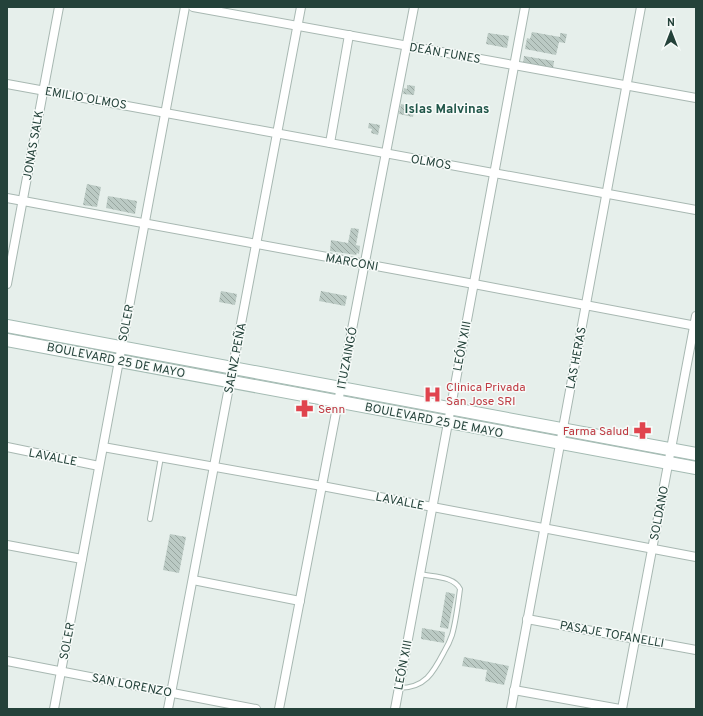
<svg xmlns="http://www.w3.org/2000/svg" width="703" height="716" font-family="Overpass,sans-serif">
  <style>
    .building { fill: url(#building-back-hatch) }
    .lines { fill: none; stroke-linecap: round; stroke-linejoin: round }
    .lane-casing { stroke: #a8b8b2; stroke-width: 6 }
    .street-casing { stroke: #a8b8b2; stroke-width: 10 }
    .secondary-casing { stroke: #a4bbb3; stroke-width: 14 }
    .lane { stroke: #fff; stroke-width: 4 }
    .street { stroke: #fff; stroke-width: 8 }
    .secondary { stroke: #fff; stroke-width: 12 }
    .labels { text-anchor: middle; stroke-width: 3; stroke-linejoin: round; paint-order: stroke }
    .street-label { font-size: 12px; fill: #24423a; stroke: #f7fbf9 }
    .health-label { font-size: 12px; fill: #be3a42; stroke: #f7fbf9; text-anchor: start }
    .neighbourhood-label { font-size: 13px; font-weight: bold; fill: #1f5548; stroke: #f7fbf9 }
  </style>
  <defs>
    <pattern id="building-back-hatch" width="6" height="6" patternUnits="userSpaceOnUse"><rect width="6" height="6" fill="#bbcac4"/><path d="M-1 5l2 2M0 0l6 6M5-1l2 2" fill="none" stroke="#98a6a0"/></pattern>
  </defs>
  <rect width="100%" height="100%" fill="#e6efeb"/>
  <g class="building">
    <path d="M 532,32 L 560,37 L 560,33 L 567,34 L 565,43 L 559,42 L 556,55 L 525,49 L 527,38 L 530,39 Z"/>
    <path d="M 488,33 L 509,36 L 507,48 L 486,44 Z"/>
    <path d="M 524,56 L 554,61 L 553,69 L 523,64 Z"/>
    <path d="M 407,85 L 415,86 L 414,95 L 403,94 L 404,88 L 407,89 Z"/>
    <path d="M 401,104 L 415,107 L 413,117 L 399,114 Z"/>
    <path d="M 369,123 L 380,125 L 378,135 L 371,133 L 372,129 L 368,128 Z"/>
    <path d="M 87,184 L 101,187 L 97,207 L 83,205 Z"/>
    <path d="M 108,196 L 137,201 L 135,214 L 106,208 Z"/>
    <path d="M 351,228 L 359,229 L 356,245 L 360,246 L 359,254 L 357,253 L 356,255 L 330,251 L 331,240 L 348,243 Z"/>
    <path d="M 221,291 L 237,294 L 235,305 L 219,302 Z"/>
    <path d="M 321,291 L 347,296 L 345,306 L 319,301 Z"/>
    <path d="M 170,534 L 186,537 L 179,573 L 163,570 Z"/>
    <path d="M 446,592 L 455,594 L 448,629 L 440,627 Z"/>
    <path d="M 422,628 L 445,632 L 444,643 L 421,639 Z"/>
    <path d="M 464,657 L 509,666 L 504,685 L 485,681 L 487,670 L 462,666 Z"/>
  </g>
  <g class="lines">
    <defs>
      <g id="lane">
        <path d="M 150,519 L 161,457"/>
        <path d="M 399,688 C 425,688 433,673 444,652 C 447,647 450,641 452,635 C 456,621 458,604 460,589 C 454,576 433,577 420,574"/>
      </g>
      <g id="street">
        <path d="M 193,7 L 696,98"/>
        <path d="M 7,84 L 696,210"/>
        <path d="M 330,143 L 349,35"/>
        <path d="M 7,198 L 474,284 L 696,326"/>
        <path d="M 7,284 L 59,7"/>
        <path d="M 7,447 L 99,466"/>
        <path d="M 103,447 L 322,486 L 696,557"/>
        <path d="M 7,545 L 82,559"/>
        <path d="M 193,580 L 300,601"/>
        <path d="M 527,619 L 696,650"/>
        <path d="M 7,661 L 256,709"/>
        <path d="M 514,690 L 620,709"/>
        <path d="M 54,709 L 185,7"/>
        <path d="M 168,709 L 301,7"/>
        <path d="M 279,709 L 414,7"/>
        <path d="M 395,709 L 525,7"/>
        <path d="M 511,709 L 641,7"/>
        <path d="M 622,709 L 696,316"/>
      </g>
      <g id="secondary">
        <path d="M 7,326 L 696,454"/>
        <path d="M 7,340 L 696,468"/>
      </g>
    </defs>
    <use href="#lane" class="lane-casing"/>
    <use href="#street" class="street-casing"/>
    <use href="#secondary" class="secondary-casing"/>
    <use href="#lane" class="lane"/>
    <use href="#street" class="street"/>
    <use href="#secondary" class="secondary"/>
  </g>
  <defs>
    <symbol id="hospital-bare" viewBox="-9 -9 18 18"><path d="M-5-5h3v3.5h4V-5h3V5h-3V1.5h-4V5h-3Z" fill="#e0444e" stroke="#f7fbf9" stroke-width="2.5" paint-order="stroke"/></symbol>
    <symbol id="pharmacy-bare" viewBox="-9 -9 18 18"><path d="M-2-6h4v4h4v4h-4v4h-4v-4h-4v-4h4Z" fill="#e0444e" stroke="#f7fbf9" stroke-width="2.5" paint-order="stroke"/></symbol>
  </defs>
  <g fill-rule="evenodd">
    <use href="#hospital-bare" x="420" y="382" width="25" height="25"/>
    <use href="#pharmacy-bare" x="292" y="396" width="25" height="25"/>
    <use href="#pharmacy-bare" x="630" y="418" width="25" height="25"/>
  </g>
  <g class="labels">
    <g class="street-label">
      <text transform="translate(445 53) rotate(10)" y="4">DEÁN FUNES</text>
      <text transform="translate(86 98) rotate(10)" y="4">EMILIO OLMOS</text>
      <text transform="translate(33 145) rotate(-80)" y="4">JONAS SALK</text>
      <text transform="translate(431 162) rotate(10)" y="4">OLMOS</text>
      <text transform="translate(352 262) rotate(10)" y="4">MARCONI</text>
      <text transform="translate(126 323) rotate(-79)" y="4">SOLER</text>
      <text transform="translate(462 346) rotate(-79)" y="4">LEÓN XIII</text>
      <text transform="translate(235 358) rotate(-79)" y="4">SAENZ PEÑA</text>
      <text transform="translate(347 358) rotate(-79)" y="4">ITUZAINGÓ</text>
      <text transform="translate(576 358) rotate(-79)" y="4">LAS HERAS</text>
      <text transform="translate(116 360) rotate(11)" y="4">BOULEVARD 25 DE MAYO</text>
      <text transform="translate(434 420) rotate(11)" y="4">BOULEVARD 25 DE MAYO</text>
      <text transform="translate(53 457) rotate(11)" y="4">LAVALLE</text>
      <text transform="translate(400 501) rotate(11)" y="4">LAVALLE</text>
      <text transform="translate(659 513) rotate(-79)" y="4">SOLDANO</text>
      <text transform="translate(612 634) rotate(10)" y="4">PASAJE TOFANELLI</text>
      <text transform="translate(67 641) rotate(-79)" y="4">SOLER</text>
      <text transform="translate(403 665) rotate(-79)" y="4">LEÓN XIII</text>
      <text transform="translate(132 685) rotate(11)" y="4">SAN LORENZO</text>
    </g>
    <g class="health-label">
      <text x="446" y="391">Clinica Privada<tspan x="446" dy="14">San Jose SRl</tspan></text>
      <text x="318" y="413">Senn</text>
      <text x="629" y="435" text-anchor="end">Farma Salud</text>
    </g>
    <g class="neighbourhood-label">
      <text x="447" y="113">Islas Malvinas</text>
    </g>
  </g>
  <rect width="703" height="716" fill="none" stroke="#24423a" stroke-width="16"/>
  <g transform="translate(671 32)" stroke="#f7fbf9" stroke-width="3" paint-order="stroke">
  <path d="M0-3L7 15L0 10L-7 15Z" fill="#24423a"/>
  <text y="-6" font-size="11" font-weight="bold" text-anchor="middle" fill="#24423a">N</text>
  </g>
</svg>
